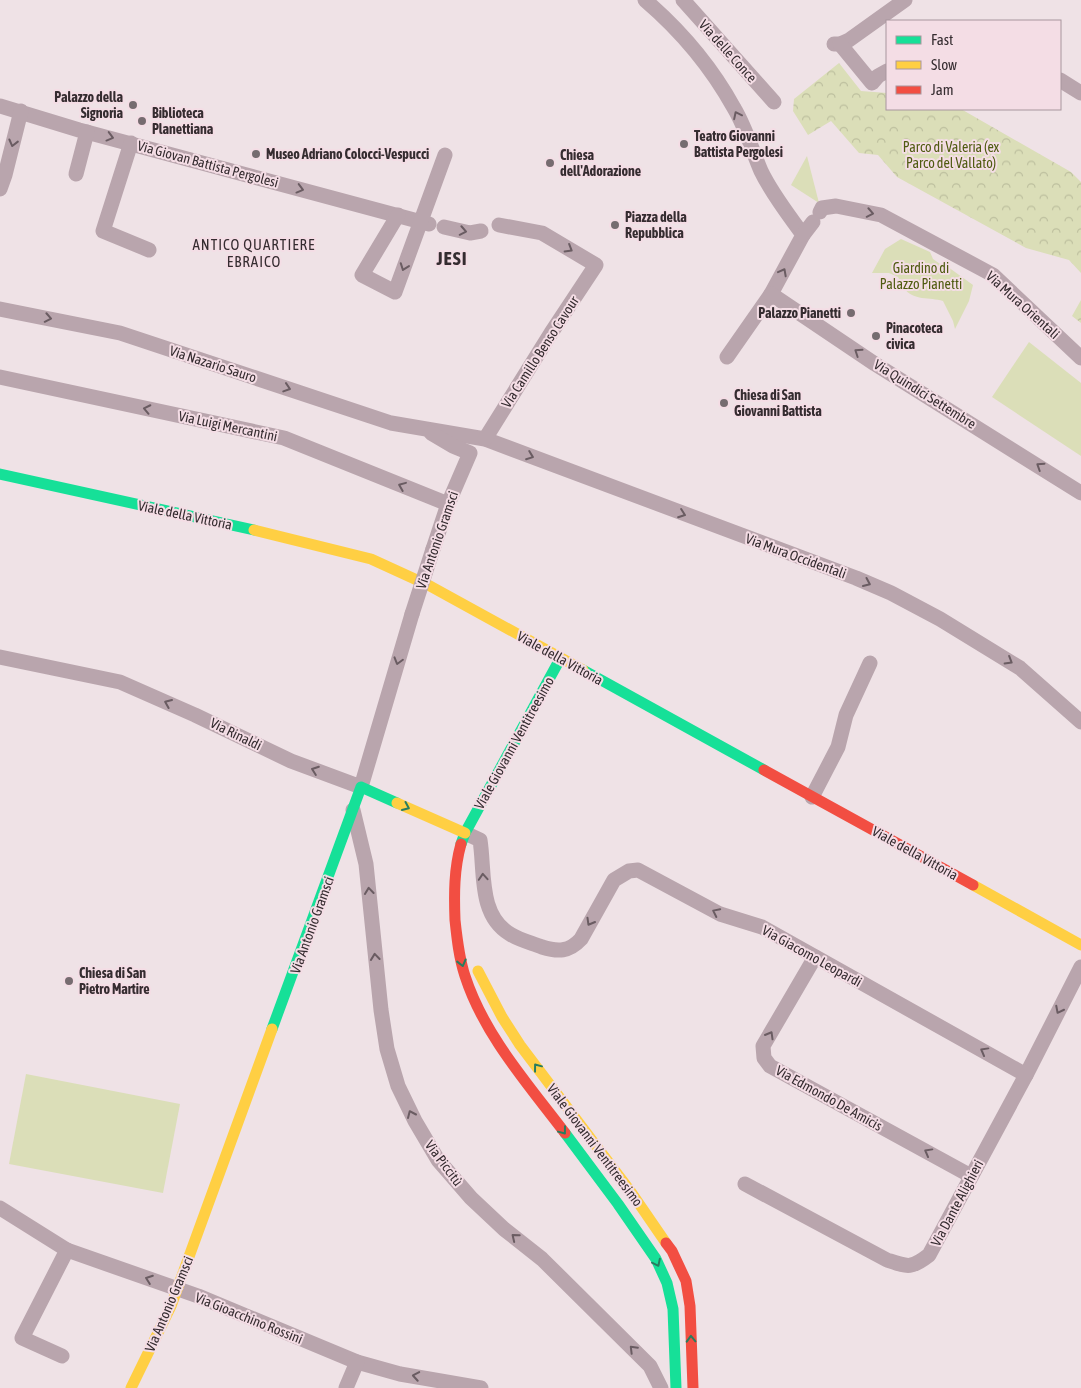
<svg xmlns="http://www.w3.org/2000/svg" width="1081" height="1388" font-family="'Asap Condensed',sans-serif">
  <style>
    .green { fill: #dbdeb8 }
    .forest { fill: url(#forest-crowns) }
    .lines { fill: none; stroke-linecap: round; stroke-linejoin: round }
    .street { stroke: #b9a5ad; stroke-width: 15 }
    .fast { stroke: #16e098; stroke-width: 11 }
    .slow { stroke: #ffcf43; stroke-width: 11 }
    .jam { stroke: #f24e42; stroke-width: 11 }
    .street-bridge { stroke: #b9a5ad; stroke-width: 15 }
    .oneway { stroke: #6a5c62 }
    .oneway2 { stroke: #277d5f }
    .poi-dot { fill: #766c70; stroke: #f4dde5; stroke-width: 2 }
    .labels { text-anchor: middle; stroke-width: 4; stroke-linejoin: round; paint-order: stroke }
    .street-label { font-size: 14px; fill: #352c30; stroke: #f4dde5 }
    .poi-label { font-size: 14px; font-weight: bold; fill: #352c30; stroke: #f4dde5; text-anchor: start }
    .park-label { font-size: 14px; fill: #4f5b10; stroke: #f4dde5 }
    .neighbourhood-label { font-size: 15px; letter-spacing: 1px; fill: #352c30; stroke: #f4dde5 }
    .district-label { font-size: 19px; font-weight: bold; letter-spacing: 1px; fill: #352c30; stroke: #f4dde5 }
  </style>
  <defs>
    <pattern id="forest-crowns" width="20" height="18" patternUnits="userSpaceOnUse" patternTransform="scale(1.25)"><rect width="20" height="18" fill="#dbdeb8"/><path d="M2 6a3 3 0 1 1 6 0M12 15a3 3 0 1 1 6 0" fill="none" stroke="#bdbf9e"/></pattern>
  </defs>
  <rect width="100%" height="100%" fill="#efe2e6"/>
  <g class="green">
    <path d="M 807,156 L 819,203 L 791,185 Z"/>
    <path d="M 901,239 L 930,252 L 933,259 L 943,266 L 948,267 L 973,285 L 969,301 L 955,329 L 953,321 L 943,301 C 930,297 913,301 904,288 C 901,285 900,280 898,277 L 889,273 L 872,273 L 885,249 Z"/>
    <path d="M 1029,342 L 1081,383 L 1081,456 L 992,397 Z"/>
    <path d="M 26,1074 L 180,1104 L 163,1193 L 9,1164 Z"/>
  </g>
  <g class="forest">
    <path d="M 839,63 L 861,91 L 887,93 L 887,109 L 961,109 L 1071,172 L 1081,182 L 1081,273 L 1069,260 L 1026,248 L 897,177 L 878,155 L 859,153 L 831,121 L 808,135 L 793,111 L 794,99 Z"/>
    <path d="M 1081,300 L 1081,323 L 1072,316 Z"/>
  </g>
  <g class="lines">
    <g class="street">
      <path d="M 645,0 C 680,30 712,68 734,108 C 746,128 752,150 761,171 C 772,194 788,214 803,235 L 771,294 L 727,357"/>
      <path d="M 683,0 L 774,102"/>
      <path d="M 834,44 L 840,44 L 849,40 L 905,0"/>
      <path d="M 840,44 L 872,83 L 878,76 L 887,71"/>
      <path d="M 1060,80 L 1081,93"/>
      <path d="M 0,106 L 79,130 L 429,224"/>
      <path d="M 131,143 L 103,231 L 149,250"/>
      <path d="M 76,174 L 87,132"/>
      <path d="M 0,189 L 5,175 L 21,111"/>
      <path d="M 820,212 L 822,208 L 836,206 L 881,215 L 993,275 L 1081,358"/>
      <path d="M 398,215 L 362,275 L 395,292 L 445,155"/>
      <path d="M 444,227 L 470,233 L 481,231"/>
      <path d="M 803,235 L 813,222"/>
      <path d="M 771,294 L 875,364 L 1081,493"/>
      <path d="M 0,309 L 120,333 L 391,423 L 485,439 L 856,578 L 891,593 L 940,619 L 1020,668 L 1081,722"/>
      <path d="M 0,377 L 284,438 L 448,504"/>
      <path d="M 431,433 L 453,446 L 470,453 L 448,504 L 433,549"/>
      <path d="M 485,439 L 551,333 L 596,265 L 542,233 L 499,225"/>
      <path d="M 0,657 L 120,682 L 195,715 L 291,761 L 361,787 L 412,614"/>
      <path d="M 812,797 L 838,747 L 846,715 L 870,663"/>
      <path d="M 353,810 L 366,864 L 381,1010 L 387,1049 L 398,1086 L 415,1121 L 438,1160 L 471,1198 L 504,1229 L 542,1259 L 650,1366 L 661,1388"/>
      <path d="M 465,833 L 480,840 C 485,871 478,915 510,934 C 519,940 532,943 542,947 C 558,952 569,952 581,939 L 614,880 L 629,871 L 638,870 L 720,914 L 762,927 L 1026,1075"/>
      <path d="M 815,957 L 763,1046 L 764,1058 L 770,1066 L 971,1176"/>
      <path d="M 745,1184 L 887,1260 C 908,1267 911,1269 929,1255 L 1026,1075 L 1081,967"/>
      <path d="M 0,1208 L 67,1250 L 198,1296 L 357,1362 L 400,1374 L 481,1388"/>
      <path d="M 62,1356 L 22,1338 L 67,1250"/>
      <path d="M 346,1388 L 357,1362"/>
    </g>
    <g class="fast">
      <path d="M 0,474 L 254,530"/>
      <path d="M 583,670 L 764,770"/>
      <path d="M 461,844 L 465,833 L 560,659"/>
      <path d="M 272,1029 L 361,787 L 397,803"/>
      <path d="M 565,1133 L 618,1204 L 656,1259 L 667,1283 L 673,1309 L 676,1388"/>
    </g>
    <g class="slow">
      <path d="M 254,530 L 371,559 L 430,586 L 583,670"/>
      <path d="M 397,803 L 465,833"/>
      <path d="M 973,885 L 1081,945"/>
      <path d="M 478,971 L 502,1017 L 520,1045 L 631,1192 L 666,1243"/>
      <path d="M 131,1388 L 171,1306 L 272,1029"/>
    </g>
    <g class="jam">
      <path d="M 764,770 L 973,885"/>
      <path d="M 461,844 C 454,869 454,894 455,920 C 457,939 459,958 465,976 C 484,1035 528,1084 565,1133"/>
      <path d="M 666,1243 L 672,1251 L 686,1281 L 690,1306 L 693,1388"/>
    </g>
    <path class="street-bridge" d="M 412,614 L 433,549"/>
  </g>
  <defs><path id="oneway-chevron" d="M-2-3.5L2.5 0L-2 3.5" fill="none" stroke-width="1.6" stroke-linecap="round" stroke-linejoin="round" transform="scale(1.25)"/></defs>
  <g class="oneway">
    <use href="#oneway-chevron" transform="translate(737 115) rotate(-116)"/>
    <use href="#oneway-chevron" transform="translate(110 137) rotate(15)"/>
    <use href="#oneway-chevron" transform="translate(13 143) rotate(104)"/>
    <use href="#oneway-chevron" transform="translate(300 189) rotate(15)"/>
    <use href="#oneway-chevron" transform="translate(870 213) rotate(11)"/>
    <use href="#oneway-chevron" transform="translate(463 231) rotate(11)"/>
    <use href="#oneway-chevron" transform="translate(569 249) rotate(31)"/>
    <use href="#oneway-chevron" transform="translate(404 267) rotate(110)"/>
    <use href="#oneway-chevron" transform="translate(783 272) rotate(-62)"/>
    <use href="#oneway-chevron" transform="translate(48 318) rotate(11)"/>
    <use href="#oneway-chevron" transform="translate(858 352) rotate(-146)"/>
    <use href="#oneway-chevron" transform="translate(287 388) rotate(18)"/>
    <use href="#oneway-chevron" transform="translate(147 409) rotate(-168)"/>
    <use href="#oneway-chevron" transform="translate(530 456) rotate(21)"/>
    <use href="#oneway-chevron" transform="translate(1040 466) rotate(-147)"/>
    <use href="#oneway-chevron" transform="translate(402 486) rotate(-158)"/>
    <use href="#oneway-chevron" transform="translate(682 514) rotate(20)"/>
    <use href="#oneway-chevron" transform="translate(867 583) rotate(24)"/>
    <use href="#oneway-chevron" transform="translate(398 661) rotate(106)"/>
    <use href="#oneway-chevron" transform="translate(1009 661) rotate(31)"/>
    <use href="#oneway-chevron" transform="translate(168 703) rotate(-157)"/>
    <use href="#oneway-chevron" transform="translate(315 770) rotate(-160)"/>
    <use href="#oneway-chevron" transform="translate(483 877) rotate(-94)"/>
    <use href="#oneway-chevron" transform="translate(369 891) rotate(-96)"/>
    <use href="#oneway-chevron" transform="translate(716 912) rotate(-154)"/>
    <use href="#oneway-chevron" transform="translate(590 922) rotate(120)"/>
    <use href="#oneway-chevron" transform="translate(375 957) rotate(-96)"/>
    <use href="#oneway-chevron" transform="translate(1059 1010) rotate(117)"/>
    <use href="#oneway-chevron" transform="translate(770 1035) rotate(-60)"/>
    <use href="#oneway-chevron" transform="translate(984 1051) rotate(-151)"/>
    <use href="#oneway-chevron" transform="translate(411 1114) rotate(-114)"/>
    <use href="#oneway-chevron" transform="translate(928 1152) rotate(-151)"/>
    <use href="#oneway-chevron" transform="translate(515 1237) rotate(-141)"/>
    <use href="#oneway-chevron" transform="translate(149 1279) rotate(-160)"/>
    <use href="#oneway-chevron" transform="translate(633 1349) rotate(-135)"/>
    <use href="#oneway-chevron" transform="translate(416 1376) rotate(-170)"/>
  </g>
  <g class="oneway2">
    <use href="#oneway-chevron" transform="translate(406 807) rotate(24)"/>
    <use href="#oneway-chevron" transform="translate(462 963) rotate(76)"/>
    <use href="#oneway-chevron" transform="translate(537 1067) rotate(-127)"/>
    <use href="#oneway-chevron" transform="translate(563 1131) rotate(53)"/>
    <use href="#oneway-chevron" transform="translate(657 1263) rotate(64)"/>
    <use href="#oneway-chevron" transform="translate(691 1339) rotate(-92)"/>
  </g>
  <g class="poi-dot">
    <circle cx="133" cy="105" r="5"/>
    <circle cx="142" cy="121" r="5"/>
    <circle cx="684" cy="144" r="5"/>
    <circle cx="256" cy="154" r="5"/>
    <circle cx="550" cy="163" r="5"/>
    <circle cx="615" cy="225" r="5"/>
    <circle cx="851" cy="313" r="5"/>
    <circle cx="876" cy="336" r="5"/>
    <circle cx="724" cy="403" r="5"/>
    <circle cx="69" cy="981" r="5"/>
  </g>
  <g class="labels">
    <g class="street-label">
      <text transform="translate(728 51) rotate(48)" y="5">Via delle Conce</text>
      <text transform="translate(208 164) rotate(15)" y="5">Via Giovan Battista Pergolesi</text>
      <text transform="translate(1023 305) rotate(42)" y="5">Via Mura Orientali</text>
      <text transform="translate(540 352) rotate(-57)" y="5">Via Camillo Benso Cavour</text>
      <text transform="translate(213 364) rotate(18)" y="5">Via Nazario Sauro</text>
      <text transform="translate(925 394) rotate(32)" y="5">Via Quindici Settembre</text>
      <text transform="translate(228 426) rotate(12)" y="5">Via Luigi Mercantini</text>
      <text transform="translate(185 515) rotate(12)" y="5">Viale della Vittoria</text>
      <text transform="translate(437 540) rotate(-71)" y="5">Via Antonio Gramsci</text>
      <text transform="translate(796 556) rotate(20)" y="5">Via Mura Occidentali</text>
      <text transform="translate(560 658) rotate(29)" y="5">Viale della Vittoria</text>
      <text transform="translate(236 734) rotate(26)" y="5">Via Rinaldi</text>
      <text transform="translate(514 743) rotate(-61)" y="5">Viale Giovanni Ventitreesimo</text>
      <text transform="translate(915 853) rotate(29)" y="5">Viale della Vittoria</text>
      <text transform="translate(312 925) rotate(-70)" y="5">Via Antonio Gramsci</text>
      <text transform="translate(812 956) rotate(29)" y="5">Via Giacomo Leopardi</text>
      <text transform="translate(829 1098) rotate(29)" y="5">Via Edmondo De Amicis</text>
      <text transform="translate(595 1145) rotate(53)" y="5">Viale Giovanni Ventitreesimo</text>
      <text transform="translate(444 1163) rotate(53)" y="5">Via Piccitù</text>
      <text transform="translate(957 1203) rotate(-62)" y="5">Via Dante Alighieri</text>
      <text transform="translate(169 1304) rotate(-67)" y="5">Via Antonio Gramsci</text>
      <text transform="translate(249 1318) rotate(22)" y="5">Via Gioacchino Rossini</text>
    </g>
    <g class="poi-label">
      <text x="123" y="102" text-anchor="end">Palazzo della<tspan x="123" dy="16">Signoria</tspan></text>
      <text x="152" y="118">Biblioteca<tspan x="152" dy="16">Planettiana</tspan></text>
      <text x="694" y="141">Teatro Giovanni<tspan x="694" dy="16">Battista Pergolesi</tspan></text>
      <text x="266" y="159">Museo Adriano Colocci-Vespucci</text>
      <text x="560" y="160">Chiesa<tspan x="560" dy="16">dell'Adorazione</tspan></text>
      <text x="625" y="222">Piazza della<tspan x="625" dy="16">Repubblica</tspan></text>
      <text x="841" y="318" text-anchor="end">Palazzo Pianetti</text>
      <text x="886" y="333">Pinacoteca<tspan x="886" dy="16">civica</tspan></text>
      <text x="734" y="400">Chiesa di San<tspan x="734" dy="16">Giovanni Battista</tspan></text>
      <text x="79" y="978">Chiesa di San<tspan x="79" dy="16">Pietro Martire</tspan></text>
    </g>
    <g class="park-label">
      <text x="951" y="152">Parco di Valeria (ex<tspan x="951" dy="16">Parco del Vallato)</tspan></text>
      <text x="921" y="273">Giardino di<tspan x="921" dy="16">Palazzo Pianetti</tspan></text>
    </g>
    <g class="neighbourhood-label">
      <text x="254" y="250">ANTICO QUARTIERE<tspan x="254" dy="17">EBRAICO</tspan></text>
    </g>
    <g class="district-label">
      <text x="452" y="265">JESI</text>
    </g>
  </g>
  <rect x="886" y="20" width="175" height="90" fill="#f4dde5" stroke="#a8969d"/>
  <rect x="896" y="36" width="25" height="8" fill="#16e098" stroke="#a8969d"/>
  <text x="931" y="45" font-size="15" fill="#352c30">Fast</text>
  <rect x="896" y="61" width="25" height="8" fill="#ffcf43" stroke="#a8969d"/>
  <text x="931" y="70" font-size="15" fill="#352c30">Slow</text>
  <rect x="896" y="86" width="25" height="8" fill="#f24e42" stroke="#a8969d"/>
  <text x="931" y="95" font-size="15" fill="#352c30">Jam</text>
</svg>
